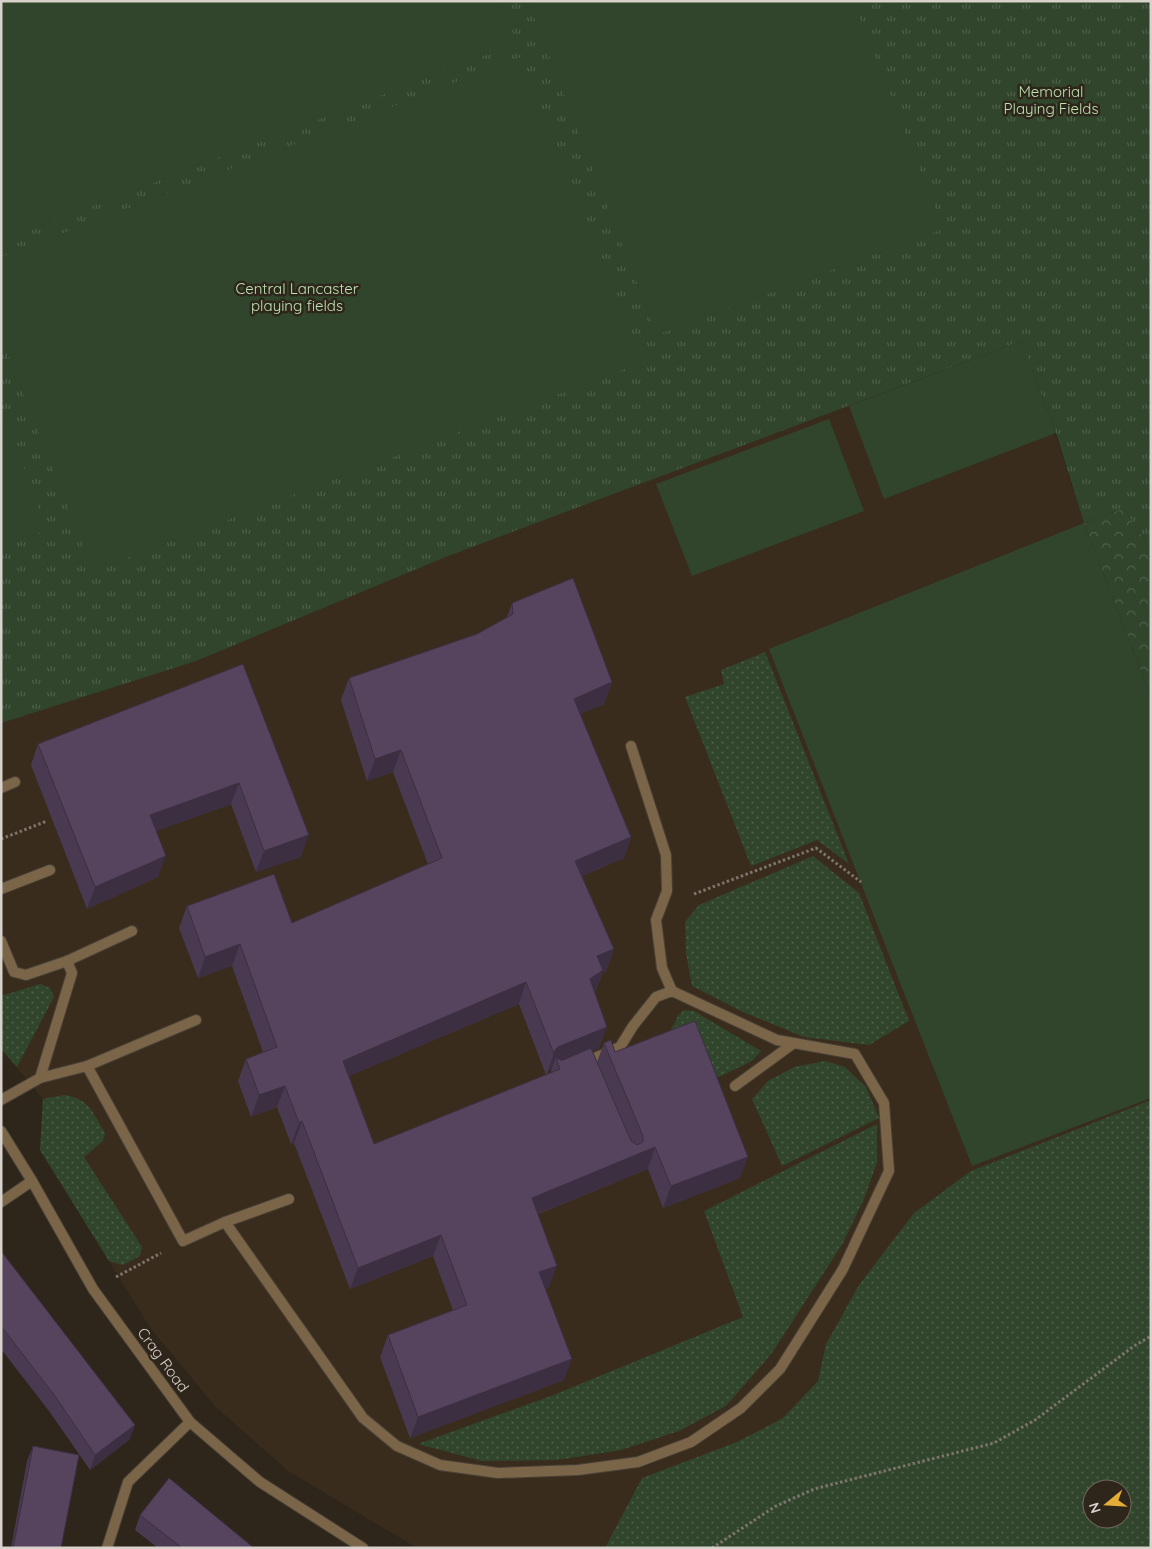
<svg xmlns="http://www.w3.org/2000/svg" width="1152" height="1549" font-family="Quicksand,sans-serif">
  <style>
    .built { fill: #392c1d }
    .grass { fill: url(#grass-dots); fill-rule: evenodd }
    .forest { fill: url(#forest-crowns) }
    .park { fill: url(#park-tufts) }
    .pitch { fill: #30452b }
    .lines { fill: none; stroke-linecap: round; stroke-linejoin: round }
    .service-casing { stroke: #494137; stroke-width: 12 }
    .minor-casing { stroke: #494137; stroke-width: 12 }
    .path { stroke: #7d756d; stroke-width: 3; stroke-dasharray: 2.5 2.5; stroke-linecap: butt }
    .service { stroke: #7b6549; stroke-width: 10 }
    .minor { stroke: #7b6549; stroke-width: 10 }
    .wall { fill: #4a3a51; fill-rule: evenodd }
    .shaded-wall { fill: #3c2f42 }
    .building { fill: #56435e; stroke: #3c2f42 }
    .labels { text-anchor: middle; stroke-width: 5; stroke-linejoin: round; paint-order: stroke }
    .park-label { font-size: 15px; fill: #bbe4b1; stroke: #2e251b }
    .street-label { font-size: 15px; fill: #d8d2cc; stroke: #2e251b }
  </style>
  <defs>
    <pattern id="grass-dots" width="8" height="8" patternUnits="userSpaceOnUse" patternTransform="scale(1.25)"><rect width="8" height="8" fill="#30452b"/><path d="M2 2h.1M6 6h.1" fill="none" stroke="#4d5f49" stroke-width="1.8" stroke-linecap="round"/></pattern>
    <pattern id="forest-crowns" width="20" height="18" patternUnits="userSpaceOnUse" patternTransform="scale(1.25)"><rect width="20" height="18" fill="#30452b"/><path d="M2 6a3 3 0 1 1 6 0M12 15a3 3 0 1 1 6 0" fill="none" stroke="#4d5f49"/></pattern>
    <pattern id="park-tufts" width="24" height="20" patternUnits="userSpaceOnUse" patternTransform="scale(1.25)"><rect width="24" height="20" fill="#30452b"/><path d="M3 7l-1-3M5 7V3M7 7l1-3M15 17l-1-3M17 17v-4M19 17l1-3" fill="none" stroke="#4d5f49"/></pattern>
  </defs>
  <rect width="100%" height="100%" fill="#2e251b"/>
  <path class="built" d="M 1,1 L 915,1 L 1084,523 L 1151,697 L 1151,1272 L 691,1548 L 417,1548 L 288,1471 L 215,1406 L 151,1329 L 40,1150 L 43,1099 L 1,1049 Z"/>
  <g class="grass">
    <path d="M 765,652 L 849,864 L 817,840 L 751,866 L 685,697 L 724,684 L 721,670 Z"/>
    <path d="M 813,856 L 859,893 L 909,1021 L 869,1045 L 804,1037 L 743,1012 L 692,986 L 686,953 L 685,922 L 699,905 Z"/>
    <path d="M 40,984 L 50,988 L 54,997 L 17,1067 L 1,1049 L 1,996 Z"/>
    <path d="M 684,1010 L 694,1011 L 761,1051 L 752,1061 L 719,1077 L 707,1073 L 664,1043 L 678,1016 Z"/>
    <path d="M 825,1061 L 845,1067 L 866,1087 L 879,1118 L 782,1166 L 752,1099 L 768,1081 L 794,1067 Z"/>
    <path d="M 64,1095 C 90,1099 93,1113 105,1133 L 103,1141 L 84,1157 L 142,1247 L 140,1256 L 123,1265 L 109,1261 L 40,1150 L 43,1099 Z"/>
    <path d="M 1151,1100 L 1151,1548 L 605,1548 L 642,1478 L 737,1442 L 783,1418 L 818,1381 L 826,1344 L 859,1285 L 914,1213 L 971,1171 ZM 1092,1489 L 1122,1489 L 1122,1519 L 1092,1519 Z"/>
    <path d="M 877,1124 L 877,1162 L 864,1199 L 843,1243 L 772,1353 L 726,1406 L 679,1431 L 621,1450 L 557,1460 L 482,1461 L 418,1444 L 551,1396 L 743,1317 L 704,1211 Z"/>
  </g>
  <path class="forest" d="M 1124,508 L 1151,550 L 1151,697 L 1084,523 Z"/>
  <path class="park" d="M 1,1 L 1151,1 L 1151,550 L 1124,508 L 1084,523 L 1056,433 L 1021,341 L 443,558 L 196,661 L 1,723 Z"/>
  <g class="pitch">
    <path d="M 1,1 L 501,1 L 517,43 L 1,241 Z"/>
    <path d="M 528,1 L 853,1 L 943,229 L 657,335 Z"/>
    <path d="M 521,57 L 643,362 L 93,571 L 1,337 L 1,257 Z"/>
    <path d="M 1021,341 L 1056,433 L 884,499 L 849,406 Z"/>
    <path d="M 1,405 L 47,530 L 1,547 Z"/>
    <path d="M 829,419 L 864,511 L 692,576 L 656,484 Z"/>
    <path d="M 1084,523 L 1151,697 L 1151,1098 L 972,1166 L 769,649 Z"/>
  </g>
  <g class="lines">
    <defs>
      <g id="service">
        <path d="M 631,746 L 666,855 L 667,891 L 656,920 L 662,968 L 672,991"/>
        <path d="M 1,788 L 15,782"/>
        <path d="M 1,889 L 50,870"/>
        <path d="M 1,941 L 14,972 L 26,975 L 67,961 L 72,973 L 40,1078"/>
        <path d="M 67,961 L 132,931"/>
        <path d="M 87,1066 L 196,1020"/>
        <path d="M 735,1086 L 794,1043"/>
        <path d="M 1,1100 L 40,1078 L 87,1066 L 183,1241 L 225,1222 L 289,1199"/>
        <path d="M 1,1202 L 32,1181"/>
        <path d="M 225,1222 L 363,1418 L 397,1446 L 440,1465 L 498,1473 L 578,1470 L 638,1462 L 691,1442 L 741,1408 L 780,1369 L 843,1269 L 889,1171 L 884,1103 L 855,1054 L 777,1040 L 672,991 L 656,997 L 633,1026 L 620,1047 L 583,1063"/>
      </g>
      <g id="minor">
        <path d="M 1,1131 L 32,1181 L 93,1289 L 190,1422 L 260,1482 L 363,1548"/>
        <path d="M 107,1548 L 128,1482 L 190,1422"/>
      </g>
    </defs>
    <use href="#service" class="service-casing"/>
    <use href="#minor" class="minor-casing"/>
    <g class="path">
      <path d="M 1,839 L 47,821"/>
      <path d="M 694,894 L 816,848 L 861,882"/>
      <path d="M 116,1277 L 161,1253"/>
      <path d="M 712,1548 L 776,1506 L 814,1489 L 994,1443 L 1035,1420 L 1134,1346 L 1151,1336"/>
    </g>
    <use href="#service" class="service"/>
    <use href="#minor" class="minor"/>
  </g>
  <g class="wall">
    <path d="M 512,603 L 612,682 L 604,704 L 580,714 L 631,837 L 624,858 L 582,876 L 614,949 L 606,971 L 603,972 L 595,992 L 599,1048 L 592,1051 L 597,1062 L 604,1043 L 615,1052 L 740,1178 L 663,1208 L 648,1169 L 538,1214 L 549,1287 L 545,1289 L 564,1380 L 410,1438 L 380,1357 L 388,1335 L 453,1310 L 433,1256 L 350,1289 L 294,1143 L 291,1144 L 277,1107 L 251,1117 L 238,1081 L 246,1059 L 263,1052 L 232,966 L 198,978 L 179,928 L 187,906 L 292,923 L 428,864 L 393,772 L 367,781 L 341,700 L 349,678 L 477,634 L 507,617 ZM 519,1004 L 546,1075 L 374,1144 L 349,1076 ZM 552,1068 L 550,1074 L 547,1075 L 548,1071 Z"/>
    <path d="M 243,664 L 301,857 L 256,872 L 231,804 L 156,831 L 158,877 L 87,909 L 31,765 L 38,744 Z"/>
    <path d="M 1,1251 L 135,1425 L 129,1440 L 90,1470 L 49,1411 L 1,1349 Z"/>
    <path d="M 33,1446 L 61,1548 L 11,1548 L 27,1461 Z"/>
    <path d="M 140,1515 L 254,1548 L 158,1548 L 135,1530 Z"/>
  </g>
  <g class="shaded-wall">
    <path d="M 612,682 L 604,704 L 566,720 L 574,699 Z"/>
    <path d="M 401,750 L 393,772 L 367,781 L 375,759 Z"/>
    <path d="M 239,783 L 231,804 L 142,836 L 150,815 Z"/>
    <path d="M 309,835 L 301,857 L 256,872 L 264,851 Z"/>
    <path d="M 631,837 L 624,858 L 567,882 L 575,861 Z"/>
    <path d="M 166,856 L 158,877 L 87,909 L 95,887 Z"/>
    <path d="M 240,944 L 232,966 L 198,978 L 205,957 Z"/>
    <path d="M 614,949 L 606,971 L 603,972 L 595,992 L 582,1000 L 597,956 Z"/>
    <path d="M 526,982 L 519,1004 L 335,1082 L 343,1061 Z"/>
    <path d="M 607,1027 L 599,1048 L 559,1065 L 556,1057 L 552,1068 L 548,1071 L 555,1050 L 558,1047 Z"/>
    <path d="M 285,1086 L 277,1107 L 251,1117 L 259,1095 Z"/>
    <path d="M 302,1121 L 294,1143 L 291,1144 L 299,1123 Z"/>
    <path d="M 655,1147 L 648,1169 L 524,1219 L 532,1198 Z"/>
    <path d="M 748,1157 L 740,1178 L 663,1208 L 671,1186 Z"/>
    <path d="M 441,1235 L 433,1256 L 350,1289 L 358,1268 Z"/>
    <path d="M 557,1266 L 549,1287 L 531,1294 L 539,1272 Z"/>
    <path d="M 572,1359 L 564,1380 L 410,1438 L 418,1417 Z"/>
    <path d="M 135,1425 L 129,1440 L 90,1470 L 95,1455 Z"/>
  </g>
  <g class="building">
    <path d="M 573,578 L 612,682 L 574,699 L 631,837 L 575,861 L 614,949 L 597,956 L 603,970 L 590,979 L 607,1027 L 558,1047 L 555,1050 L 554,1054 L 526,982 L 343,1061 L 374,1144 L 560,1069 L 556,1057 L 560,1060 L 563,1060 L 591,1048 L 631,1141 L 637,1145 L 643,1142 L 643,1136 L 604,1043 L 611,1040 L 615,1052 L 695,1021 L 748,1157 L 671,1186 L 655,1147 L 532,1198 L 557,1266 L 539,1272 L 572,1359 L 418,1417 L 388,1335 L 467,1305 L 441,1235 L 358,1268 L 302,1121 L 299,1123 L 285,1086 L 259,1095 L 246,1059 L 277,1047 L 240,944 L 205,957 L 187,906 L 274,874 L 292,923 L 442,858 L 401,750 L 375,759 L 349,678 L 477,634 L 513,614 L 512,603 Z"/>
    <path d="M 243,664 L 309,835 L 264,851 L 239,783 L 150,815 L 166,856 L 95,887 L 38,744 Z"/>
    <path d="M 1,1251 L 135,1425 L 95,1455 L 55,1396 L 1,1326 Z"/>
    <path d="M 33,1446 L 79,1455 L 61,1548 L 13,1548 Z"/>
    <path d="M 169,1478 L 254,1548 L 182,1548 L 140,1515 Z"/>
  </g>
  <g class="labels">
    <g class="park-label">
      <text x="1051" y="97">Memorial<tspan x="1051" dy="17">Playing Fields</tspan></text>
      <text x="297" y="294">Central Lancaster<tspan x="297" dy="17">playing fields</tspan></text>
    </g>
    <g class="street-label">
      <text transform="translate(163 1360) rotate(54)" y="5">Crag Road</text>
    </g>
  </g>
  <rect width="1152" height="1549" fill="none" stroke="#d8d2cc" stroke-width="5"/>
  <g transform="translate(1107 1504) rotate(252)"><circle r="24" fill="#2e251b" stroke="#726a62"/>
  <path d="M0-4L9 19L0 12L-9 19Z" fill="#e4ad35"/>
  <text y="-8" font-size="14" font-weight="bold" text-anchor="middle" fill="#d8d2cc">N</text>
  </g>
</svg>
